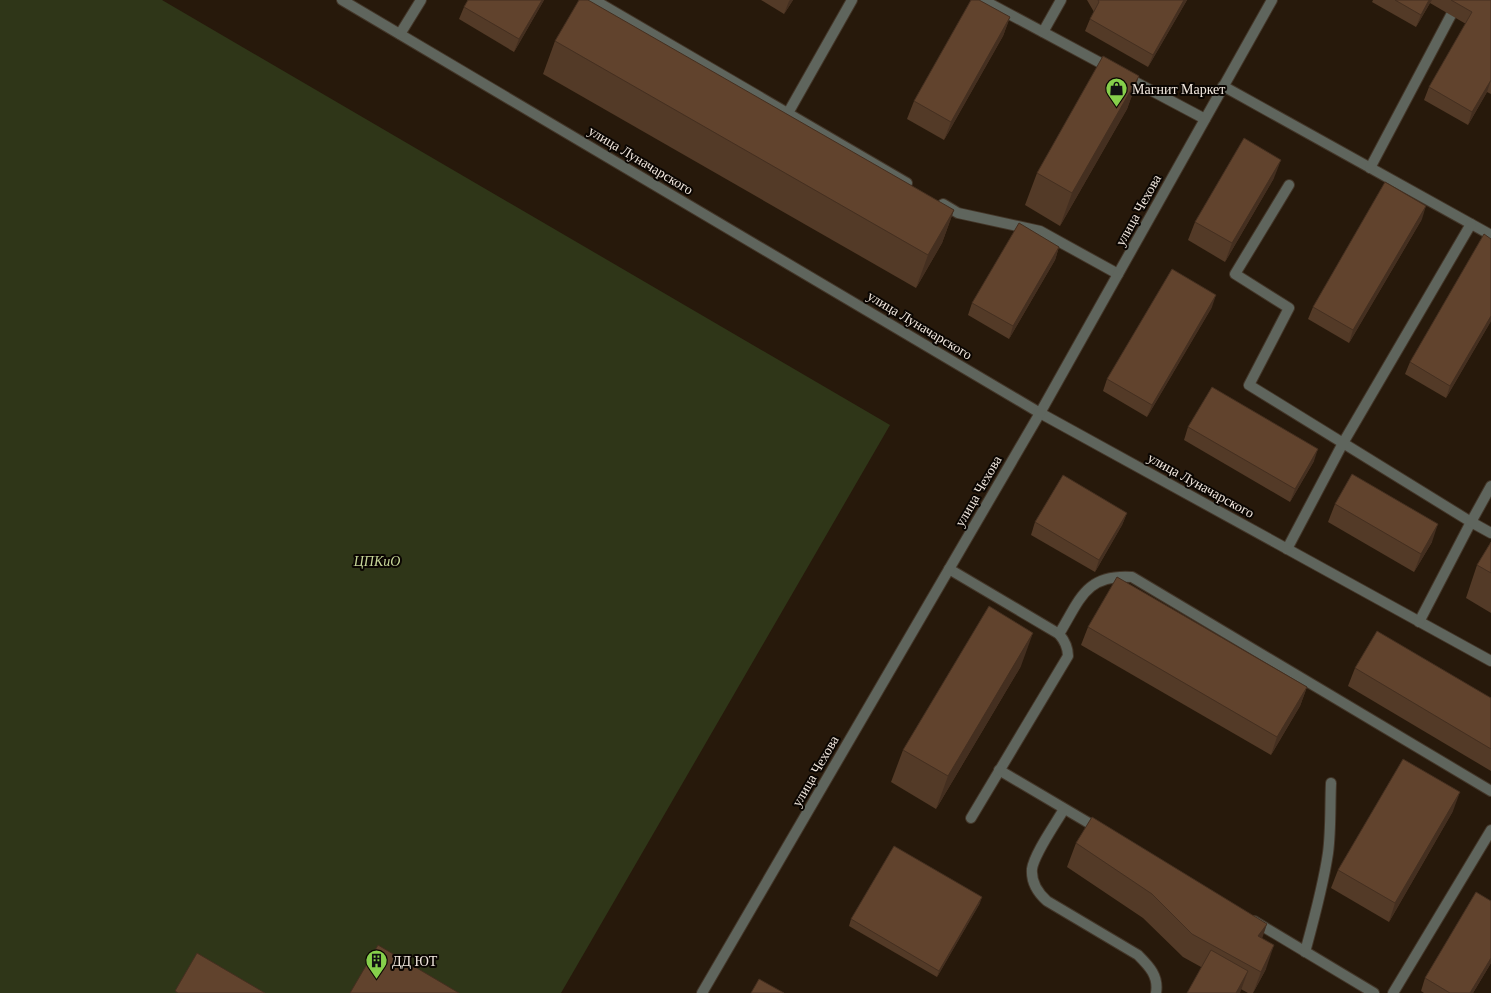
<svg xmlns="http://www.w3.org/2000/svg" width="1491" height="993" font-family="'Times New Roman',serif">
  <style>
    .green { fill: #2f3618 }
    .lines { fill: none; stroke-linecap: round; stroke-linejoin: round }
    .minor-casing { stroke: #433629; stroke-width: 12 }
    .minor { stroke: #5f655d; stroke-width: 10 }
    .wall { fill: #533a27 }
    .shaded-wall { fill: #442f20 }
    .building { fill: #61432d; stroke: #442f20 }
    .labels { text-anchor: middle; stroke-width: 4; stroke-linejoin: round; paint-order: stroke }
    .poi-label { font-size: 14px; fill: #f2e8df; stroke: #0b0602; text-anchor: start }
    .street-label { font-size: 14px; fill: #f2e8df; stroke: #0b0602 }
    .park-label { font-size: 14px; font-style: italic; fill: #c8d89a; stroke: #0b0602 }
  </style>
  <rect width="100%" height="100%" fill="#27190b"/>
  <path class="green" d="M 0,0 L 162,0 L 890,425 L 561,993 L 0,993 Z"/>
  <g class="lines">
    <defs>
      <g id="minor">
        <path d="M 342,0 L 1040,413 L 1491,661"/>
        <path d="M 594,0 L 907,183"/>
        <path d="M 983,0 L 1110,68"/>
        <path d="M 1043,32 L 1061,0"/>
        <path d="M 400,34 L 421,0"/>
        <path d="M 1124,76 L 1205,119"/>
        <path d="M 1223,86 L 1491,235"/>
        <path d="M 788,113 L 852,0"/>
        <path d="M 1370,168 L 1451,15"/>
        <path d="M 1289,185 L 1235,274 L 1289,308 L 1249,385 L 1471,522 L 1419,622"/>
        <path d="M 943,204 L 958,213 L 1040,231 L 1118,274"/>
        <path d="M 1491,486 L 1471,522 L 1491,533"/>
        <path d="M 1287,549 L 1343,443 L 1471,224"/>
        <path d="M 949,569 L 1059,634 C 1065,641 1068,647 1068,656 L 971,818"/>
        <path d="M 1059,634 C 1080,600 1085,574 1132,577 L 1491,791"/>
        <path d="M 999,770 L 1099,829"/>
        <path d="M 1064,809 C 1056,823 1034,854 1032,869 C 1031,882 1038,893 1047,901 L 1138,955 C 1149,966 1159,976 1156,993"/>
        <path d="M 1254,921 L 1374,993"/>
        <path d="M 1305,952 C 1314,919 1323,887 1328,853 C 1331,830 1330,806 1331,783"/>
        <path d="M 702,993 L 1040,413 L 1272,0"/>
        <path d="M 1393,993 L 1491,830"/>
      </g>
    </defs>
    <use href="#minor" class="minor-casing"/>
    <use href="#minor" class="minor"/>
  </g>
  <g class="wall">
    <path d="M 468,0 L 544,0 L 514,52 L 459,19 L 464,7 Z"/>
    <path d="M 761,0 L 793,0 L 784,14 Z"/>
    <path d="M 1087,0 L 1187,0 L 1148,67 L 1085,31 L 1090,19 L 1094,12 Z"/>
    <path d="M 1373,0 L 1491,0 L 1491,94 L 1487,92 L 1468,125 L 1424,100 L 1429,87 L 1466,24 L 1430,3 L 1416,27 L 1372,2 Z"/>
    <path d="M 1010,17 L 1003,36 L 944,140 L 907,119 L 914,101 Z"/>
    <path d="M 555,41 L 954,210 L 942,243 L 916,288 L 543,74 Z"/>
    <path d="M 1139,76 L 1127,109 L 1060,226 L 1025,205 L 1037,173 Z"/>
    <path d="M 1274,178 L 1225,262 L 1188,240 L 1195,222 Z"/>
    <path d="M 1422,219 L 1349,343 L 1308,319 L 1313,307 Z"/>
    <path d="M 1059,247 L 1055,260 L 1009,339 L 968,315 L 972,303 Z"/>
    <path d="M 1212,307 L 1147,417 L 1103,391 L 1107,379 Z"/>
    <path d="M 1491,321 L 1446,398 L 1405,374 L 1410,362 Z"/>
    <path d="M 1188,427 L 1314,461 L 1290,502 L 1184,440 Z"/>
    <path d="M 1335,504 L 1432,542 L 1414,572 L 1328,522 Z"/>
    <path d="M 1127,513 L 1122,525 L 1095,572 L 1031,535 L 1035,522 Z"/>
    <path d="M 1491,542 L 1491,613 L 1466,598 L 1477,565 Z"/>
    <path d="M 1088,627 L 1307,687 L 1300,706 L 1271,755 L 1081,645 Z"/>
    <path d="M 1021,666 L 936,809 L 891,782 L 903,750 Z"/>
    <path d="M 1355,668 L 1491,698 L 1491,771 L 1348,686 Z"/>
    <path d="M 1453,811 L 1389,922 L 1331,888 L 1338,870 Z"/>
    <path d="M 1076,843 L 1262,939 L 1266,969 L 1253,993 L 1248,993 L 1183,957 L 1143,918 L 1067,867 Z"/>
    <path d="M 1491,901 L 1491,963 L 1473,993 L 1424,993 L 1421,991 L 1425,978 Z"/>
    <path d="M 980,903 L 937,977 L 849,926 L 851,919 Z"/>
  </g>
  <g class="shaded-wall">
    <path d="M 542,0 L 544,0 L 514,52 L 519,39 Z"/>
    <path d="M 790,0 L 793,0 L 784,14 L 789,1 Z"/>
    <path d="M 1184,0 L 1187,0 L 1148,67 L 1153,55 Z"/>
    <path d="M 1429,0 L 1432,0 L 1430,3 L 1416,27 L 1421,15 Z"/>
    <path d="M 1010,17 L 1003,36 L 944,140 L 951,122 Z"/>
    <path d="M 1139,76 L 1127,109 L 1060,226 L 1072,193 Z"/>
    <path d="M 1491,80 L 1487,92 L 1468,125 L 1472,112 Z"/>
    <path d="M 1281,160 L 1274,178 L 1225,262 L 1232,243 Z"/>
    <path d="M 1426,206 L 1422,219 L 1349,343 L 1353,330 Z"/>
    <path d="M 954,210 L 942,243 L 916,288 L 928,255 Z"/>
    <path d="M 1059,247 L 1055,260 L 1009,339 L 1013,326 Z"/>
    <path d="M 1216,295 L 1212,307 L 1147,417 L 1152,405 Z"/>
    <path d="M 1491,316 L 1491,321 L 1446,398 L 1450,386 Z"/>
    <path d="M 1318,449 L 1314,461 L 1290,502 L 1295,489 Z"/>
    <path d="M 1127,513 L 1122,525 L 1095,572 L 1099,560 Z"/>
    <path d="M 1438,524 L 1432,542 L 1414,572 L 1421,554 Z"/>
    <path d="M 1033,633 L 1021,666 L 936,809 L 948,776 Z"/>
    <path d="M 1307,687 L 1300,706 L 1271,755 L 1277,737 Z"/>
    <path d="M 1460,792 L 1453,811 L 1389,922 L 1395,903 Z"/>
    <path d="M 982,897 L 980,903 L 937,977 L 939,971 Z"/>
    <path d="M 1267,924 L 1259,948 L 1258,936 Z"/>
    <path d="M 1274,945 L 1266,969 L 1253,993 L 1261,972 Z"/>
    <path d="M 1491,958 L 1491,963 L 1473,993 L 1470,993 Z"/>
    <path d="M 1248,971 L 1240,993 L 1236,993 Z"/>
  </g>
  <g class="building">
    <path d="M 468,0 L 542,0 L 519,39 L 464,7 Z"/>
    <path d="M 579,0 L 588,0 L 954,210 L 928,255 L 555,41 Z"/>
    <path d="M 971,0 L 979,0 L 1010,17 L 951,122 L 914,101 Z"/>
    <path d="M 1098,0 L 1184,0 L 1153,55 L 1090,19 L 1099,2 Z"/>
    <path d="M 1395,0 L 1429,0 L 1421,15 Z"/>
    <path d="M 1451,0 L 1491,0 L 1491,80 L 1472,112 L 1429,87 L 1472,12 Z"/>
    <path d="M 1103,56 L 1139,76 L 1072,193 L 1037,173 Z"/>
    <path d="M 1244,138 L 1281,160 L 1232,243 L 1195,222 Z"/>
    <path d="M 1385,182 L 1426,206 L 1353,330 L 1313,307 Z"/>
    <path d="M 1019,223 L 1059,247 L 1013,326 L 972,303 Z"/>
    <path d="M 1484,234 L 1491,239 L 1491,316 L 1450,386 L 1410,362 Z"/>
    <path d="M 1172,269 L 1216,295 L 1152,405 L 1107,379 Z"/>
    <path d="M 1212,387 L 1318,449 L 1295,489 L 1188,427 Z"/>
    <path d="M 1352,474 L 1438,524 L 1421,554 L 1335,504 Z"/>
    <path d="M 1063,475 L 1127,513 L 1099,560 L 1035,522 Z"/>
    <path d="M 1491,542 L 1491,573 L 1477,565 Z"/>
    <path d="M 1117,577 L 1307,687 L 1277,737 L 1088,627 Z"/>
    <path d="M 989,606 L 1033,633 L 948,776 L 903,750 Z"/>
    <path d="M 1377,631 L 1491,698 L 1491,749 L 1355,668 Z"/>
    <path d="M 1403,759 L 1460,792 L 1395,903 L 1338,870 Z"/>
    <path d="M 1092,817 L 1267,924 L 1258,936 L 1274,945 L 1261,972 L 1192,934 L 1152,894 L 1076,843 Z"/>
    <path d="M 894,846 L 982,897 L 939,971 L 851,919 Z"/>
    <path d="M 1476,892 L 1491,901 L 1491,958 L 1470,993 L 1450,993 L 1425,978 Z"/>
    <path d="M 378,945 L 459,993 L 350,993 Z"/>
    <path d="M 1211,950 L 1248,971 L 1236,993 L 1187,993 Z"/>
    <path d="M 197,953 L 265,993 L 178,993 L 175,991 Z"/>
    <path d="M 759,979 L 784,993 L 751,993 Z"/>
  </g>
  <defs>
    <symbol id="shop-pin" viewBox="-11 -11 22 30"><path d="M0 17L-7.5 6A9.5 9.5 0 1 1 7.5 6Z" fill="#86cf4b" stroke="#0b0602"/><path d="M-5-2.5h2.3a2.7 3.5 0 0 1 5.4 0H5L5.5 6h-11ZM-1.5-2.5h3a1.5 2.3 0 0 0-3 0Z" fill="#111"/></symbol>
    <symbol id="building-pin" viewBox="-11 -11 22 30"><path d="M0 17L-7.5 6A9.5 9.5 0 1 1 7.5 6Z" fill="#86cf4b" stroke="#0b0602"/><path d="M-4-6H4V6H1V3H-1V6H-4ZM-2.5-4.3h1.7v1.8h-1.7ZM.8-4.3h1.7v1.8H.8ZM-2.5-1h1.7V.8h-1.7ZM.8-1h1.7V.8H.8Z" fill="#111"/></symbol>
  </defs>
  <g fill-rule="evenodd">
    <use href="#shop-pin" x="1104" y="76" width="25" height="34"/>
    <use href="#building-pin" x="364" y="948" width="25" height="34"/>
  </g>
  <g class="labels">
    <g class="poi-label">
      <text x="1132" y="94">Магнит Маркет</text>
      <text x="392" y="966">ДД ЮТ</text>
    </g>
    <g class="street-label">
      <text transform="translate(641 160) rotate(31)" y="5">улица Луначарского</text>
      <text transform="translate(1138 210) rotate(-61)" y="5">улица Чехова</text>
      <text transform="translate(920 325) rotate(31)" y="5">улица Луначарского</text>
      <text transform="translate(1201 485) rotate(29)" y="5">улица Луначарского</text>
      <text transform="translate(978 491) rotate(-60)" y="5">улица Чехова</text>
      <text transform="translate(815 771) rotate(-60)" y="5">улица Чехова</text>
    </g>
    <g class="park-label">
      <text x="377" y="566">ЦПКиО</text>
    </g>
  </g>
</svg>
